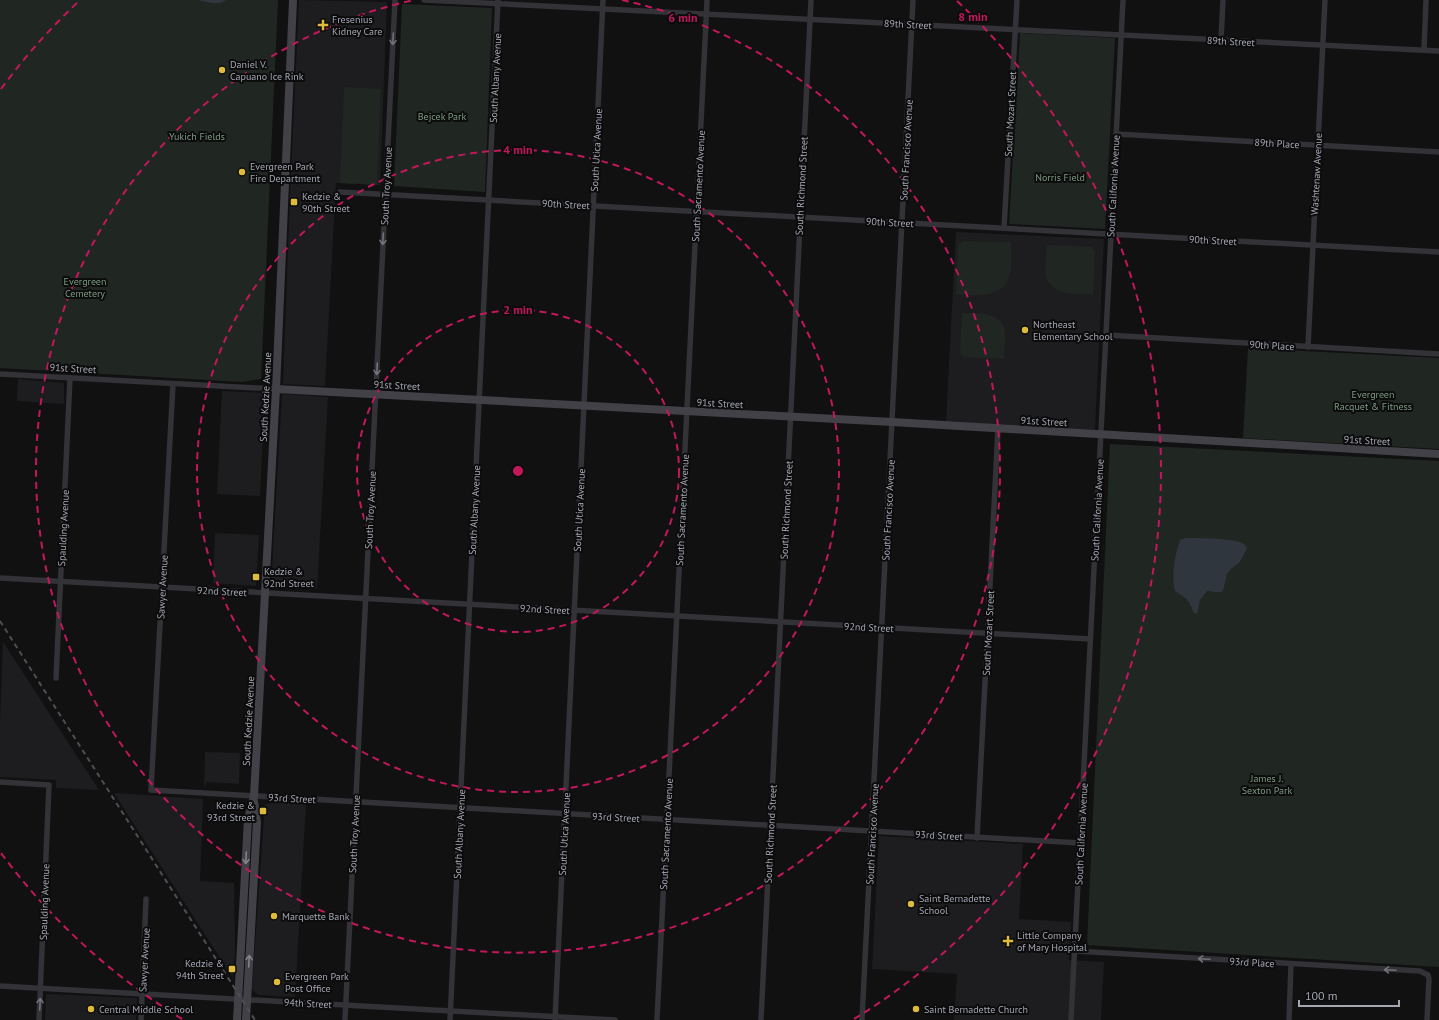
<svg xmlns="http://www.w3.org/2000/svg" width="1439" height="1020" font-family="'PT Sans',sans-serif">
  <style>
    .built { fill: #1d1d1f }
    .green { fill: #202621 }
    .water { fill: #30363d }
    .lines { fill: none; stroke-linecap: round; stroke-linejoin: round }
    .street { stroke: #323237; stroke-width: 5.5 }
    .secondary { stroke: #414147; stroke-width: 8 }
    .rail { stroke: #4e4e54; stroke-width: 2; stroke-dasharray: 5 4; stroke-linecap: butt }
    .oneway { stroke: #71727a }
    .oneway2 { stroke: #81838c }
    .ring { fill: none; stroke: #c2185b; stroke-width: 2; stroke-dasharray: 7 5 }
    .poi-dot { fill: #debb3d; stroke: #0c0c0d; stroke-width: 1.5 }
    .labels { text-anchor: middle; stroke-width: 4; stroke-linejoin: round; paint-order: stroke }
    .poi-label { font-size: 10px; fill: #a4a6b1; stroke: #0c0c0d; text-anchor: start }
    .street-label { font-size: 10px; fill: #a4a6b1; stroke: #0c0c0d }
    .park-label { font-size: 10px; fill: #7c9b82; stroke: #0c0c0d }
    .centre { fill: #c2185b; stroke: #0c0c0d; stroke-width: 2 }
    .ring-label { font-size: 12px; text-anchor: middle; font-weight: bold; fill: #c2185b; stroke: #0c0c0d; stroke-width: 4; stroke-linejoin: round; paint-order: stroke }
  </style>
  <rect width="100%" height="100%" fill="#111112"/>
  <g class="built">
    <path d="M 299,0 L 387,2 L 380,185 L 336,183 L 325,386 L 283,384 L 290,195 Z"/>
    <path d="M 956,232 L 1104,239 L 1095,430 L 946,421 Z"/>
    <path d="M 18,379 L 64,383 L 64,404 L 17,401 Z"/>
    <path d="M 222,391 L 265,393 L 260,496 L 217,494 Z"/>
    <path d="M 282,394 L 328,397 L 317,589 L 271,587 Z"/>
    <path d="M 215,533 L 259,535 L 256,586 L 213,583 Z"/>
    <path d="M 3,642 L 99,790 L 56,788 L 56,780 L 0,777 L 0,722 Z"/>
    <path d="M 205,752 L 240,753 L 239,784 L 207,782 L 204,788 Z"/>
    <path d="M 114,793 L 203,799 L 200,881 L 234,883 L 235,949 L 233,978 Z"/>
    <path d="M 280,802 L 306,803 L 295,997 L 259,995 L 253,991 L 252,987 L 265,804 Z"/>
    <path d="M 879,836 L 1023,844 L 1019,919 L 1071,922 L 1069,960 L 1104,962 L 1101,1020 L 954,1020 L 957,974 L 872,969 Z"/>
    <path d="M 46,994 L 137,998 L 136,1020 L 45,1020 Z"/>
  </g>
  <g class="green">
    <path d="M 0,0 L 278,0 L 261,379 L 242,382 L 0,368 Z"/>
    <path d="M 402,4 L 492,8 L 485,192 L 394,186 Z"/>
    <path d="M 1020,33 L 1115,38 L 1105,229 L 1009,224 Z"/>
    <path d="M 344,87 L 381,89 L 377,185 L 340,183 Z"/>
    <path d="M 963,241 L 1011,242 C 1011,254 1013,270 1008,280 C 1000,299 972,295 956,294 L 958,246 Z"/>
    <path d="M 1047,245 L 1091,247 L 1095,252 L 1093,295 C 1078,294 1054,296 1047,279 C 1043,270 1047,255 1047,245 Z"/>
    <path d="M 962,313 C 975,313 998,312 1004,327 C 1007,336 1004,349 1004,359 L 964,357 L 960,353 Z"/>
    <path d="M 1248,348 L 1439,358 L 1439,449 L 1243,438 Z"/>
    <path d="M 1110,444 L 1439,461 L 1439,967 L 1087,945 Z"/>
  </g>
  <g class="water">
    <path d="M 198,0 L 226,0 C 218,6 207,2 198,0 Z"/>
    <path d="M 1186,538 C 1197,538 1236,538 1244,544 C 1246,546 1246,547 1247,549 L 1239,563 L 1232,568 L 1227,574 L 1223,591 C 1218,594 1212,591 1207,591 L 1200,600 L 1197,614 L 1194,613 C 1188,598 1188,600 1175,591 C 1171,577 1175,554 1180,540 Z"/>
  </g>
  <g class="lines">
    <g class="street">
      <path d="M 424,0 L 1439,51"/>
      <path d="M 1221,40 L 1223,0"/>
      <path d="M 1424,50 L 1426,0"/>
      <path d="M 1116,134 L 1439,152"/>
      <path d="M 340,192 L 1439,252"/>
      <path d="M 1004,228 L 1017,0"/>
      <path d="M 1106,335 L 1439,354"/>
      <path d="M 1308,347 L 1325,0"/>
      <path d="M 0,374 L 276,389"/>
      <path d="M 173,384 L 151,790 L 1080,843"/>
      <path d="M 0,578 L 1090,639"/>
      <path d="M 56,678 L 70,378"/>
      <path d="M 0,782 L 49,785 L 39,1020"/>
      <path d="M 977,838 L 998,429"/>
      <path d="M 1075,951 L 1420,971 L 1428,975 L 1429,979 L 1427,1020"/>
      <path d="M 0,986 L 615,1020"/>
      <path d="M 141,1020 L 146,899"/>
      <path d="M 345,1020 L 395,0"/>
      <path d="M 450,1020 L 498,0"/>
      <path d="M 555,1020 L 603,0"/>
      <path d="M 657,1020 L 707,0"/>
      <path d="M 761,1020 L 811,0"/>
      <path d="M 862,1020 L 913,0"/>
      <path d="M 1071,1020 L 1123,0"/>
      <path d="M 1289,1020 L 1291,964"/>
    </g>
    <g class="secondary">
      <path d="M 276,389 L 892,422 L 1439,454"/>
      <path d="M 237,1020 L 248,819 L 254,796 L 276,389 L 293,0"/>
      <path d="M 246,1020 L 257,822 L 254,801"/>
    </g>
    <path class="rail" d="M 0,621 L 255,1020"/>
  </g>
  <defs><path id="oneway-shaft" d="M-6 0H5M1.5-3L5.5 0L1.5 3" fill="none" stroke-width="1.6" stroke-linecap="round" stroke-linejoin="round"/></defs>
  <g class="oneway">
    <use href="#oneway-shaft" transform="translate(393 39) rotate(93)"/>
    <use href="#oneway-shaft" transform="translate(383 239) rotate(93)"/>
    <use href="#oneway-shaft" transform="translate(377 369) rotate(93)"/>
    <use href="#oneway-shaft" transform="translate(1204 959) rotate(-177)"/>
    <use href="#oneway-shaft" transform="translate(1390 970) rotate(-177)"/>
    <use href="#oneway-shaft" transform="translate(40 1004) rotate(-87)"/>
  </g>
  <g class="oneway2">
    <use href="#oneway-shaft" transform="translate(246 858) rotate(93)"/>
    <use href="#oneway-shaft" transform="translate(249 961) rotate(-87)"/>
  </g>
  <g class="ring">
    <circle cx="518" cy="471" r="161"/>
    <circle cx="518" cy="471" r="321"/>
    <path d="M622 0A482 482 0 1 1 414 0"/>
    <path d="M182 1019A643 643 0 0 1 1 853M1 89A643 643 0 0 1 79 1M957 1A643 643 0 0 1 854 1019"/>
  </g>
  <g class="poi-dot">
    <path d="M321 19h4v4h4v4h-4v4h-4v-4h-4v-4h4z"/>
    <circle cx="222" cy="70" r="4"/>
    <circle cx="242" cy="172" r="4"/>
    <rect x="290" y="198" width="8" height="8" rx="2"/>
    <circle cx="1025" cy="330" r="4"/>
    <rect x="252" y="573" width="8" height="8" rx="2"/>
    <rect x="259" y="807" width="8" height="8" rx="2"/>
    <circle cx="911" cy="904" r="4"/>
    <circle cx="274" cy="916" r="4"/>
    <path d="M1006 935h4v4h4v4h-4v4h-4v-4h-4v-4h4z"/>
    <rect x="228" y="965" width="8" height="8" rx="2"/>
    <circle cx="277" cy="982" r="4"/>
    <circle cx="91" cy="1009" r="4"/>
    <circle cx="916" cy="1009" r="4"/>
  </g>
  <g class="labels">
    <g class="poi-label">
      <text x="332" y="23">Fresenius<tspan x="332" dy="12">Kidney Care</tspan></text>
      <text x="230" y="68">Daniel V.<tspan x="230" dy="12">Capuano Ice Rink</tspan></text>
      <text x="250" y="170">Evergreen Park<tspan x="250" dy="12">Fire Department</tspan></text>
      <text x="302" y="200">Kedzie &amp;<tspan x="302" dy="12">90th Street</tspan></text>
      <text x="1033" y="328">Northeast<tspan x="1033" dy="12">Elementary School</tspan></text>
      <text x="264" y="575">Kedzie &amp;<tspan x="264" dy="12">92nd Street</tspan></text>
      <text x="255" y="809" text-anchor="end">Kedzie &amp;<tspan x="255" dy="12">93rd Street</tspan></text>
      <text x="919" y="902">Saint Bernadette<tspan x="919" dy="12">School</tspan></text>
      <text x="282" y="920">Marquette Bank</text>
      <text x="1017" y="939">Little Company<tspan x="1017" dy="12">of Mary Hospital</tspan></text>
      <text x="224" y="967" text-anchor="end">Kedzie &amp;<tspan x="224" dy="12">94th Street</tspan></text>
      <text x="285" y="980">Evergreen Park<tspan x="285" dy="12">Post Office</tspan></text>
      <text x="99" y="1013">Central Middle School</text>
      <text x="924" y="1013">Saint Bernadette Church</text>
    </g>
    <g class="street-label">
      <text transform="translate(908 24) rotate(3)" y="4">89th Street</text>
      <text transform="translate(1231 41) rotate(3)" y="4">89th Street</text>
      <text transform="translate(495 78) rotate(-87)" y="4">South Albany Avenue</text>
      <text transform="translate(1010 114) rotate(-87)" y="4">South Mozart Street</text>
      <text transform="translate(1277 143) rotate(3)" y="4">89th Place</text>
      <text transform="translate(596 150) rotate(-87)" y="4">South Utica Avenue</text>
      <text transform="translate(906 150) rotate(-87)" y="4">South Francisco Avenue</text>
      <text transform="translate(1316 174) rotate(-87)" y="4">Washtenaw Avenue</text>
      <text transform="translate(386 186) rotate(-87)" y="4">South Troy Avenue</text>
      <text transform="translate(698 186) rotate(-87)" y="4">South Sacramento Avenue</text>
      <text transform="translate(801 186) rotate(-87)" y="4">South Richmond Street</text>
      <text transform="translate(1113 186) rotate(-87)" y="4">South California Avenue</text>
      <text transform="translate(566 204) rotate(3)" y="4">90th Street</text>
      <text transform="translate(890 222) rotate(3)" y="4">90th Street</text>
      <text transform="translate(1213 240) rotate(3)" y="4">90th Street</text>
      <text transform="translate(1272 345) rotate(3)" y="4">90th Place</text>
      <text transform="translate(73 368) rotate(3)" y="4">91st Street</text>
      <text transform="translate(397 385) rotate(3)" y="4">91st Street</text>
      <text transform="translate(265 397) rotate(-87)" y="4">South Kedzie Avenue</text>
      <text transform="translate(720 403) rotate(3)" y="4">91st Street</text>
      <text transform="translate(1044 421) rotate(3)" y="4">91st Street</text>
      <text transform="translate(1367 440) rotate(3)" y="4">91st Street</text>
      <text transform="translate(370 510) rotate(-87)" y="4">South Troy Avenue</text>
      <text transform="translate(474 510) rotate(-87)" y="4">South Albany Avenue</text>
      <text transform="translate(579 510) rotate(-87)" y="4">South Utica Avenue</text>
      <text transform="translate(682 510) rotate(-87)" y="4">South Sacramento Avenue</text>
      <text transform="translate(786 510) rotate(-87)" y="4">South Richmond Street</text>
      <text transform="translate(888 510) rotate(-87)" y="4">South Francisco Avenue</text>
      <text transform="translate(1097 510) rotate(-87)" y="4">South California Avenue</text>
      <text transform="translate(63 528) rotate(-87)" y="4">Spaulding Avenue</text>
      <text transform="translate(162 587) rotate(-87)" y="4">Sawyer Avenue</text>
      <text transform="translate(222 591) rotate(3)" y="4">92nd Street</text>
      <text transform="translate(545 609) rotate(3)" y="4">92nd Street</text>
      <text transform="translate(869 627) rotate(3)" y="4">92nd Street</text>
      <text transform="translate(988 633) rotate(-87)" y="4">South Mozart Street</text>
      <text transform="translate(248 721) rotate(-87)" y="4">South Kedzie Avenue</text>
      <text transform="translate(292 798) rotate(3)" y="4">93rd Street</text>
      <text transform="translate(616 817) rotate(3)" y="4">93rd Street</text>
      <text transform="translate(354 834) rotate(-87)" y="4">South Troy Avenue</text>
      <text transform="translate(459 834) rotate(-87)" y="4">South Albany Avenue</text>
      <text transform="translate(564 834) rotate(-87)" y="4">South Utica Avenue</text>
      <text transform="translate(666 834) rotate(-87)" y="4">South Sacramento Avenue</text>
      <text transform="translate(770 834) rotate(-87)" y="4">South Richmond Street</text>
      <text transform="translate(872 834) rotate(-87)" y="4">South Francisco Avenue</text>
      <text transform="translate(1081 834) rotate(-87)" y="4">South California Avenue</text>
      <text transform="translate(939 835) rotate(3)" y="4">93rd Street</text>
      <text transform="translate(44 902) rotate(-88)" y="4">Spaulding Avenue</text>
      <text transform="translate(144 960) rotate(-87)" y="4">Sawyer Avenue</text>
      <text transform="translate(1252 962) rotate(3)" y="4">93rd Place</text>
      <text transform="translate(308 1003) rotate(3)" y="4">94th Street</text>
    </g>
    <g class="park-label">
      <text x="442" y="120">Bejcek Park</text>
      <text x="197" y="140">Yukich Fields</text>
      <text x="1060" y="181">Norris Field</text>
      <text x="85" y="285">Evergreen<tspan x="85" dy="12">Cemetery</tspan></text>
      <text x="1373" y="398">Evergreen<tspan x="1373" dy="12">Racquet &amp; Fitness</tspan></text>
      <text x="1267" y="782">James J.<tspan x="1267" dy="12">Sexton Park</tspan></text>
    </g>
  </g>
  <circle cx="518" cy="471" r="6" class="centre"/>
  <g class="ring-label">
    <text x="973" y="21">8 min</text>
    <text x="683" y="22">6 min</text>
    <text x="518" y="154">4 min</text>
    <text x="518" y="314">2 min</text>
  </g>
  <path d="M1299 1000v6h100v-6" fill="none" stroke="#a4a6b1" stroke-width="2"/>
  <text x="1305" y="1000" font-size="12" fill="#a4a6b1" stroke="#0c0c0d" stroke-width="3" paint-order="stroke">100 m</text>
</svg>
